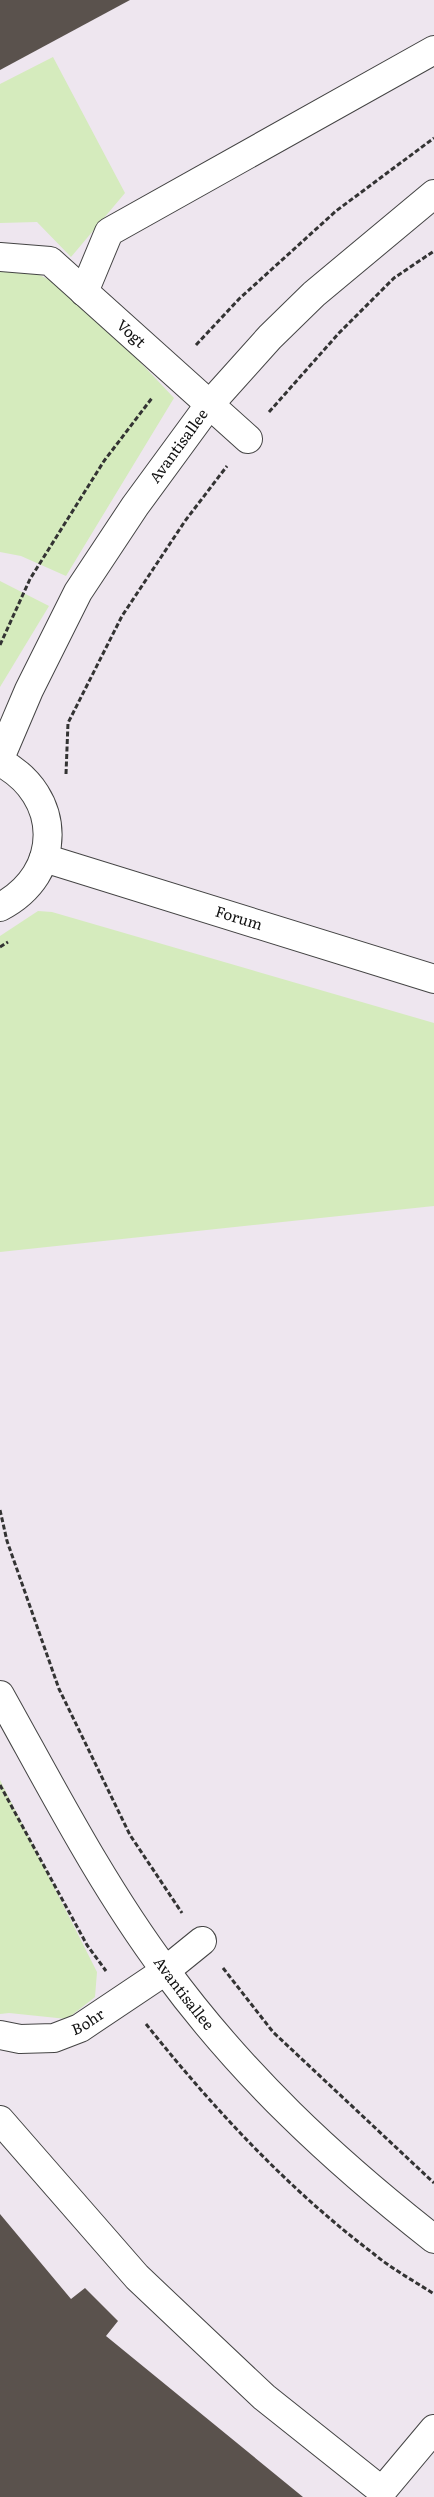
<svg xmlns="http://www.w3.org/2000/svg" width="434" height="2497" font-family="Literata,serif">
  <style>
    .industrial { fill: #eee6ef }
    .green { fill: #d5ebbd }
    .building { fill: #5a524d }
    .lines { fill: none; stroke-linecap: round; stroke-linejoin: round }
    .minor-casing { stroke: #444; stroke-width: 30 }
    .path { stroke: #333; stroke-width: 3; stroke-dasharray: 5 2.5; stroke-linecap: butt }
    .minor { stroke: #fff; stroke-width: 28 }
    .labels { text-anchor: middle; stroke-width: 5; stroke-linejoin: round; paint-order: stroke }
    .street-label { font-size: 15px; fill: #111; stroke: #fff }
  </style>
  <rect width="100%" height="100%" fill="#fffdf5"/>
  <rect class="industrial" x="0" y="0" width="434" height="2497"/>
  <g class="green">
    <path d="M 53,57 L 125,193 L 71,257 L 37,222 L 0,223 L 0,84 Z"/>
    <path d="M 20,265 L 75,293 L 174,398 L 66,576 L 21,556 L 0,552 L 0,270 Z"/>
    <path d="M 0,581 L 49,606 L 0,687 Z"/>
    <path d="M 38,911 L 52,912 L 434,1023 L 434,1206 L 0,1252 L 0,936 Z"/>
    <path d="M 0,1780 L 97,1972 L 95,1997 L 67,2019 L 9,2013 L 0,2014 Z"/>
  </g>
  <g class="building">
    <path d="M 0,0 L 130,0 L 0,70 Z"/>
    <path d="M 0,2214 L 71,2299 L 85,2288 L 118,2321 L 106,2336 L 303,2497 L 0,2497 Z"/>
  </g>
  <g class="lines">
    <defs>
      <g id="minor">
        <path id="s1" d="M 0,257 L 50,261 L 248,439"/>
        <path d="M 84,292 L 109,232 L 434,50"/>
        <path id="s2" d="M 0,758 L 29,690 L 78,592 L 135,506 L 209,405 L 270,337 L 314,294 L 434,194"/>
        <path d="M 0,762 C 63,795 64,874 0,907"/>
        <path id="s3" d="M 44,858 L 434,979"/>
        <path id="s4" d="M 0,1695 C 52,1788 101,1884 165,1970 C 242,2075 332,2159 434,2239"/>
        <path id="s5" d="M 0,2035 L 20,2039 L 54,2038 L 80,2028 L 165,1971 L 202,1941"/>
        <path d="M 0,2120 L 137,2277 L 264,2397 L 382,2491 L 434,2429"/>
      </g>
    </defs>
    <use href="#minor" class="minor-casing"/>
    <g class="path">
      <path d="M 196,345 L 239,299 L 336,211 L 434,138"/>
      <path d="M 269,412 L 339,333 L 394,278 L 434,251"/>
      <path d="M 0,645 L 30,579 L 104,461 L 152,398"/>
      <path d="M 66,774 L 68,723 L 122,616 L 185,521 L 227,466"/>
      <path d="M 0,947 L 8,942"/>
      <path d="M 0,1510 L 7,1541 L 59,1689 L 130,1835 L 182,1913"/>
      <path d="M 0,1785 L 87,1945 L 106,1971"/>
      <path d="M 223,1968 L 273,2032 L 434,2183"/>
      <path d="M 146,2024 C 213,2108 288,2189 374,2254 C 392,2269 414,2281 434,2294"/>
    </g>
    <use href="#minor" class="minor"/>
  </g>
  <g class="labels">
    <g class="street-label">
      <text dy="5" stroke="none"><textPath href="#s1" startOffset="159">Vogt</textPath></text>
      <text dy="5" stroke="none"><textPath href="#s2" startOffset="361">Avantisallee</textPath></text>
      <text dy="5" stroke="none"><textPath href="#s3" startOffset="204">Forum</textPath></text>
      <text dy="5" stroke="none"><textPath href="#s4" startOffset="351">Avantisallee</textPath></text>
      <text dy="5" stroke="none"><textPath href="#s5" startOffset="92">Bohr</textPath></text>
    </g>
  </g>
</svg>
